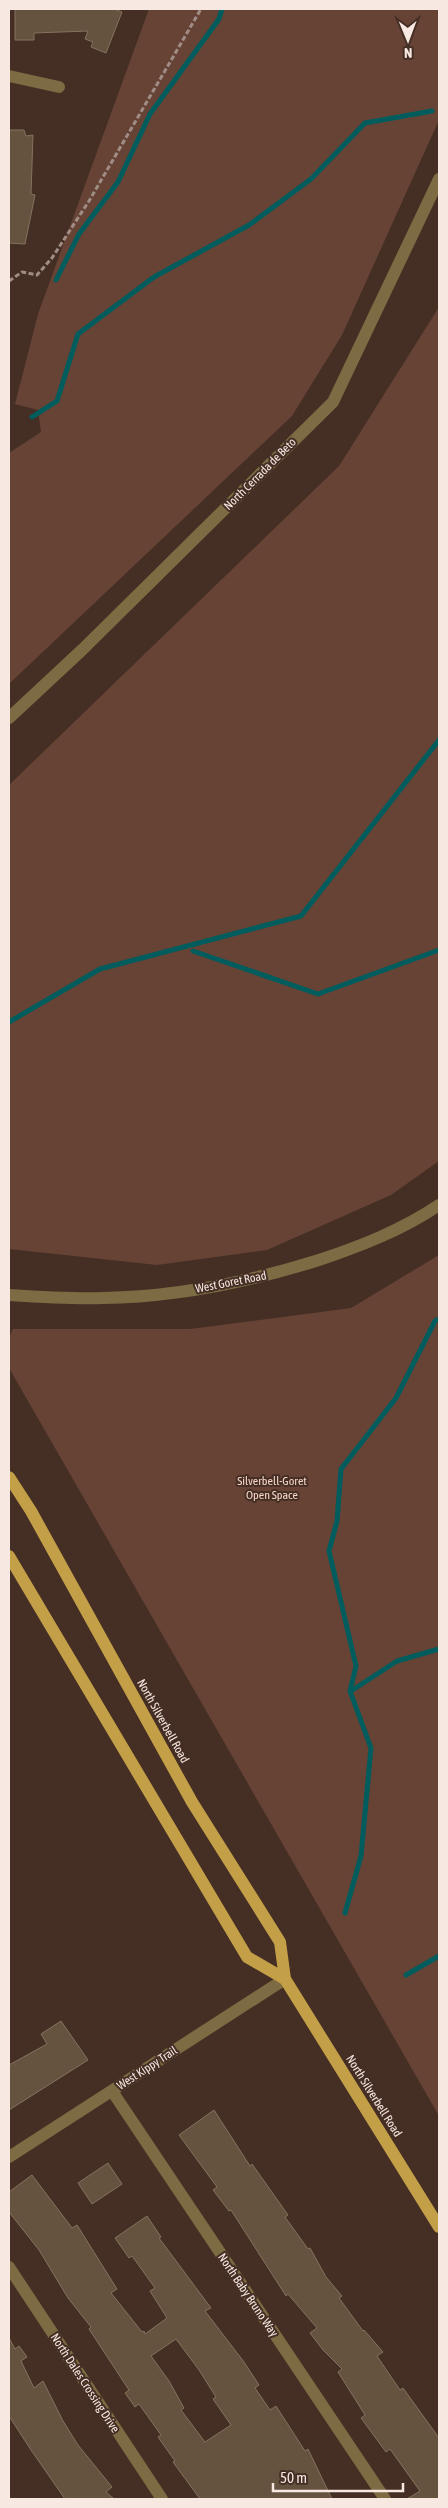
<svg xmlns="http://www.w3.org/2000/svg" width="448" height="2508" font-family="'Asap Condensed',sans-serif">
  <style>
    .green { fill: #664335 }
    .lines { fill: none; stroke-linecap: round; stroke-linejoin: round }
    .stream { stroke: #015d5d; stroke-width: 5 }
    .building { fill: #655340; stroke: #85725e; fill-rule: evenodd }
    .path { stroke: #a08d85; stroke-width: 3; stroke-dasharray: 5 2.5; stroke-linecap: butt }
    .minor { stroke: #7c6b43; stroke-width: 12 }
    .major { stroke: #c3a048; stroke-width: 12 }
    .labels { text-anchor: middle; stroke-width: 4; stroke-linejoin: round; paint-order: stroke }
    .street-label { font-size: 12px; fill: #f7e8e2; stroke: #452e24 }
    .park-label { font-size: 12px; fill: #f8d7ca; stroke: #452e24 }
  </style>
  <rect width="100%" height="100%" fill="#452e24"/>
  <g class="green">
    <path d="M 149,9 L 439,9 L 439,120 L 342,335 L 292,416 L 9,684 L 9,453 L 41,432 L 38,410 L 15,404 L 38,314 Z"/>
    <path d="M 439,307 L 439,1161 L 391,1195 L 267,1250 L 157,1265 L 9,1249 L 9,785 L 339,466 Z"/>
    <path d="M 439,1255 L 439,2116 L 9,1368 L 9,1337 L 13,1329 L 190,1329 L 351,1308 Z"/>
  </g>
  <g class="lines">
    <g class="stream">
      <path d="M 56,280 L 79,234 L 118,182 L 150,114 L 219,19 L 222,9"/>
      <path d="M 32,417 L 57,401 L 78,334 L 154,277 L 249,225 L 311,179 L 365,123 L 432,111"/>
      <path d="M 193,951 L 318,994 L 439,950"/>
      <path d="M 9,1022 L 100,969 L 301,916 L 439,740"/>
      <path d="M 351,1691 L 397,1661 L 439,1649"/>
      <path d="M 345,1913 L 361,1856 L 371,1748 L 350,1691 L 356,1666 L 329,1551 L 337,1521 L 341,1469 L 396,1398 L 435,1321 L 439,1319"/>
      <path d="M 406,1975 L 439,1956"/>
    </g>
  </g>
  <g class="building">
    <path d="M 15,9 L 114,9 L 122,12 L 106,53 L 91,47 L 93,42 L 85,39 L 88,31 L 34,33 L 34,40 L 15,40 Z"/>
    <path d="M 9,130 L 24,130 L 26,136 L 33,135 L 31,194 L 35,195 L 25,244 L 9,243 Z"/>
    <path d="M 61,2021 L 88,2060 L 9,2110 L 9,2065 L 47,2044 L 41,2034 Z"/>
    <path d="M 214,2110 L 250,2166 L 252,2164 L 288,2215 L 285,2217 L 308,2249 L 310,2248 L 326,2277 L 342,2296 L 339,2298 L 363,2331 L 364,2330 L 383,2352 L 377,2356 L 400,2390 L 403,2388 L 439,2438 L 439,2499 L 407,2499 L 420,2491 L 390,2449 L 386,2452 L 361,2418 L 365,2415 L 338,2372 L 342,2369 L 323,2350 L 310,2333 L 317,2328 L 288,2294 L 286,2296 L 231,2210 L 229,2211 L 213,2190 L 217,2187 L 179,2135 Z"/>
    <path d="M 108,2163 L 122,2184 L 92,2204 L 78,2183 Z"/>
    <path d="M 32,2175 L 72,2228 L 77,2225 L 117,2289 L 111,2293 L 142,2332 L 144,2331 L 145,2334 L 167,2318 L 150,2291 L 155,2288 L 132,2256 L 129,2258 L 115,2238 L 147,2216 L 161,2237 L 159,2238 L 211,2308 L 205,2311 L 244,2362 L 259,2385 L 255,2388 L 270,2410 L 276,2406 L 305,2451 L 308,2449 L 332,2499 L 200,2499 L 173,2462 L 175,2461 L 158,2437 L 161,2435 L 139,2404 L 135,2407 L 125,2393 L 129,2390 L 89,2329 L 91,2327 L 68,2298 L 39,2250 L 9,2212 L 9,2192 ZM 176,2339 L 199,2370 L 216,2397 L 213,2399 L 231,2425 L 205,2442 L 181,2410 L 184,2408 L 169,2381 L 151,2356 Z"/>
    <path d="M 9,2338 L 15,2349 L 19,2346 L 27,2357 L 21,2361 L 34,2388 L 43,2381 L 63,2421 L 78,2445 L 112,2487 L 106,2492 L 114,2499 L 65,2499 L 31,2450 L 9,2416 Z"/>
  </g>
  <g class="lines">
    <path class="path" d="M 9,281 L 22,272 L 37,275 L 52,258 L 89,201 L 201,9"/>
    <g class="minor">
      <path d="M 9,76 L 59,87"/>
      <path d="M 9,718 L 83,649 L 333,402 L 439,179"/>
      <path d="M 9,1295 C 40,1297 72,1299 103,1298 C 177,1297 249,1282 319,1260 C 361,1246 402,1230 439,1205"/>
      <path d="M 112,2091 L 385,2499"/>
      <path d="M 9,2157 L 285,1979"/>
      <path d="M 9,2267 L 162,2499"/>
    </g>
    <g class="major">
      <path d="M 9,1477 L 31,1511 L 192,1802 L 280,1942 L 285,1979 L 439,2227"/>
      <path d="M 9,1556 L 247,1957 L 285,1979"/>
    </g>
  </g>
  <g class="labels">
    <g class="street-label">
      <text transform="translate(260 474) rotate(-45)" y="4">North Cerrada de Beto</text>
      <text transform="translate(231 1282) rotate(-11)" y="4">West Goret Road</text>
      <text transform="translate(163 1721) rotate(61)" y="4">North Silverbell Road</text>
      <text transform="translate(147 2068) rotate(-33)" y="4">West Kippy Trail</text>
      <text transform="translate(374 2096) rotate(58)" y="4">North Silverbell Road</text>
      <text transform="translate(248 2295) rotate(56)" y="4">North Baby Bruno Way</text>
      <text transform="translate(85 2383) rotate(57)" y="4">North Dales Crossing Drive</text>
    </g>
    <g class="park-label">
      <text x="272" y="1485">Silverbell-Goret<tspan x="272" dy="14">Open Space</tspan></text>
    </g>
  </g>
  <rect width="448" height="2508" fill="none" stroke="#f7e8e2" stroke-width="20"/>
  <g transform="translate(408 40) rotate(179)" stroke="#452e24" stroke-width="4" paint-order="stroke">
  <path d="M0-4L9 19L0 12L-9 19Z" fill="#f7e8e2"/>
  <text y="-8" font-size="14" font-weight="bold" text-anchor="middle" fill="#f7e8e2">N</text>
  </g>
  <path d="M273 2483v8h130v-8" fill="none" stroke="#f7e8e2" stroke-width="2.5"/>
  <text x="280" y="2483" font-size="15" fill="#f7e8e2" stroke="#452e24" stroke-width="4" paint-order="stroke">50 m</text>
</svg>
